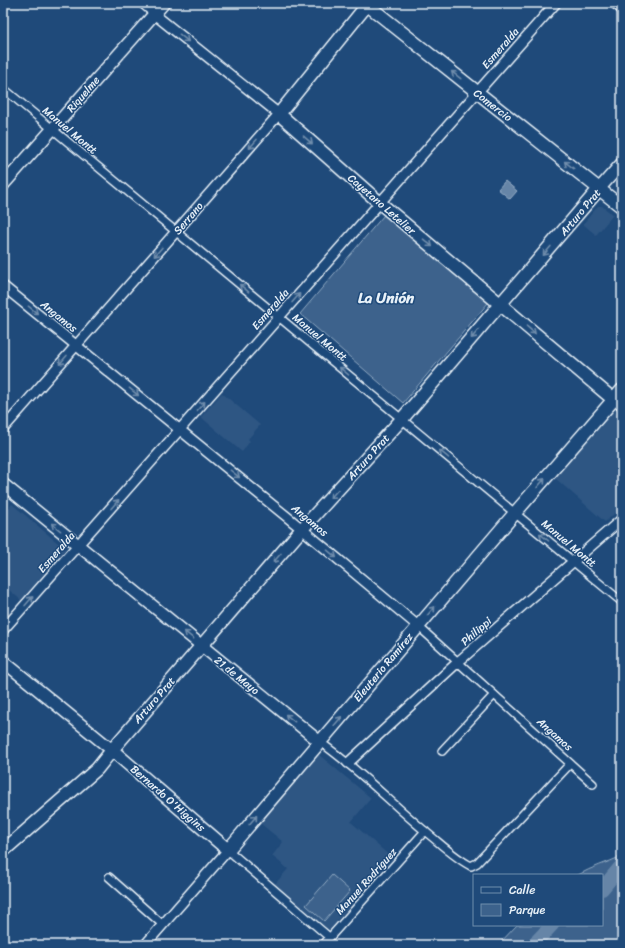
<svg xmlns="http://www.w3.org/2000/svg" width="625" height="948" font-family="Sriracha,sans-serif">
  <style>
    .built { fill: #2e5683 }
    .green { fill: #3c628c; stroke: #92aac2 }
    .water { fill: #6685a7; stroke: #9ab0c7 }
    .lines { fill: none; stroke-linecap: round; stroke-linejoin: round }
    .river { stroke: #6685a7; stroke-width: 14 }
    .minor-casing { stroke: #e8f1f8; stroke-width: 10 }
    .tertiary-casing { stroke: #e8f1f8; stroke-width: 12 }
    .secondary-casing { stroke: #e8f1f8; stroke-width: 14 }
    .primary-casing { stroke: #e8f1f8; stroke-width: 15 }
    .minor { stroke: #1f4a7a; stroke-width: 7 }
    .tertiary { stroke: #1f4a7a; stroke-width: 9 }
    .secondary { stroke: #1f4a7a; stroke-width: 11 }
    .primary { stroke: #1f4a7a; stroke-width: 12 }
    .oneway { stroke: #6f8dac }
    .labels { text-anchor: middle; stroke-width: 3; stroke-linejoin: round; paint-order: stroke }
    .street-label { font-size: 11px; fill: #e8f1f8; stroke: #1f4a7a }
    .district-label { font-size: 15px; font-weight: bold; fill: #e8f1f8; stroke: #1f4a7a }
  </style>
  <rect width="100%" height="100%" fill="#1f4a7a"/>
  <filter id="ink" filterUnits="userSpaceOnUse"><feTurbulence type="fractalNoise" baseFrequency=".025" numOctaves="2"/><feDisplacementMap in="SourceGraphic" scale="8" xChannelSelector="R" yChannelSelector="G"/><feConvolveMatrix kernelMatrix="1 2 1 2 8 2 1 2 1" color-interpolation-filters="sRGB"/></filter>
  <g filter="url(#ink)">
    <g class="built">
      <path d="M 598,206 L 602,206 L 613,215 L 596,235 L 583,224 Z"/>
      <path d="M 222,393 L 260,425 L 248,439 L 250,441 L 242,452 L 201,417 Z"/>
      <path d="M 612,410 L 622,419 L 622,507 L 605,522 L 555,478 Z"/>
      <path d="M 12,504 L 65,549 L 21,600 L 3,585 L 3,515 Z"/>
      <path d="M 318,754 L 371,798 L 351,822 L 392,858 L 329,930 L 275,884 L 288,869 L 272,856 L 283,842 L 260,823 Z"/>
    </g>
    <g class="green">
      <path d="M 384,215 L 488,303 L 403,403 L 300,314 Z"/>
      <path d="M 622,856 L 622,945 L 498,945 L 517,925 L 602,925 L 602,875 L 578,875 C 592,867 607,863 622,856 Z"/>
      <path d="M 332,875 L 350,891 L 324,921 L 306,905 Z"/>
    </g>
    <path class="water" d="M 505,181 L 517,191 L 510,199 L 498,189 Z"/>
    <g class="lines">
      <g class="river">
        <path d="M 602,889 L 622,865"/>
        <path d="M 533,945 L 552,925"/>
      </g>
      <defs>
        <g id="minor">
          <path d="M 141,3 L 154,14"/>
          <path d="M 3,88 L 622,602"/>
          <path d="M 614,400 L 622,407"/>
          <path d="M 418,626 L 593,784"/>
          <path d="M 320,742 C 360,770 394,806 432,837 C 444,847 457,859 471,866 L 477,863 L 570,764"/>
          <path d="M 442,751 L 494,695"/>
          <path d="M 228,850 L 329,937"/>
          <path d="M 109,877 L 163,925"/>
          <path d="M 323,945 L 425,831"/>
        </g>
        <g id="tertiary">
          <path d="M 3,286 L 302,529 L 418,626"/>
          <path d="M 3,429 L 279,114 L 154,14"/>
          <path d="M 3,630 L 556,3"/>
          <path d="M 348,763 L 458,662 L 622,519"/>
          <path d="M 145,945 L 228,850"/>
        </g>
        <g id="secondary">
          <path d="M 616,3 L 622,8"/>
          <path d="M 3,185 L 164,3"/>
          <path d="M 599,189 L 622,163"/>
          <path d="M 3,484 L 320,742"/>
          <path d="M 3,661 L 112,750"/>
        </g>
        <g id="primary">
          <path d="M 365,3 L 622,207"/>
          <path d="M 367,5 L 279,114 L 380,203 L 614,400"/>
          <path d="M 112,750 L 228,850 L 515,513 L 622,390"/>
          <path d="M 3,851 L 97,769 L 117,744 L 302,529 L 402,419 L 599,189"/>
        </g>
      </defs>
      <use href="#minor" class="minor-casing"/>
      <use href="#tertiary" class="tertiary-casing"/>
      <use href="#secondary" class="secondary-casing"/>
      <use href="#primary" class="primary-casing"/>
      <use href="#minor" class="minor"/>
      <use href="#tertiary" class="tertiary"/>
      <use href="#secondary" class="secondary"/>
      <use href="#primary" class="primary"/>
    </g>
    <defs><path id="oneway-shaft" d="M-6 0H5M1.5-3L5.5 0L1.5 3" fill="none" stroke-width="1.6" stroke-linecap="round" stroke-linejoin="round"/></defs>
    <g class="oneway">
      <use href="#oneway-shaft" transform="translate(184 38) rotate(39)"/>
      <use href="#oneway-shaft" transform="translate(456 75) rotate(-142)"/>
      <use href="#oneway-shaft" transform="translate(308 140) rotate(41)"/>
      <use href="#oneway-shaft" transform="translate(253 144) rotate(131)"/>
      <use href="#oneway-shaft" transform="translate(569 165) rotate(-142)"/>
      <use href="#oneway-shaft" transform="translate(428 243) rotate(40)"/>
      <use href="#oneway-shaft" transform="translate(547 251) rotate(130)"/>
      <use href="#oneway-shaft" transform="translate(158 252) rotate(131)"/>
      <use href="#oneway-shaft" transform="translate(244 288) rotate(-140)"/>
      <use href="#oneway-shaft" transform="translate(296 298) rotate(-49)"/>
      <use href="#oneway-shaft" transform="translate(33 310) rotate(39)"/>
      <use href="#oneway-shaft" transform="translate(531 330) rotate(41)"/>
      <use href="#oneway-shaft" transform="translate(475 334) rotate(131)"/>
      <use href="#oneway-shaft" transform="translate(63 360) rotate(131)"/>
      <use href="#oneway-shaft" transform="translate(344 371) rotate(-140)"/>
      <use href="#oneway-shaft" transform="translate(134 392) rotate(39)"/>
      <use href="#oneway-shaft" transform="translate(201 406) rotate(-49)"/>
      <use href="#oneway-shaft" transform="translate(444 454) rotate(-140)"/>
      <use href="#oneway-shaft" transform="translate(235 474) rotate(39)"/>
      <use href="#oneway-shaft" transform="translate(541 483) rotate(-49)"/>
      <use href="#oneway-shaft" transform="translate(334 494) rotate(132)"/>
      <use href="#oneway-shaft" transform="translate(115 504) rotate(-49)"/>
      <use href="#oneway-shaft" transform="translate(56 527) rotate(-141)"/>
      <use href="#oneway-shaft" transform="translate(544 537) rotate(-140)"/>
      <use href="#oneway-shaft" transform="translate(332 554) rotate(40)"/>
      <use href="#oneway-shaft" transform="translate(277 558) rotate(131)"/>
      <use href="#oneway-shaft" transform="translate(29 601) rotate(-49)"/>
      <use href="#oneway-shaft" transform="translate(431 611) rotate(-50)"/>
      <use href="#oneway-shaft" transform="translate(189 635) rotate(-141)"/>
      <use href="#oneway-shaft" transform="translate(290 718) rotate(-141)"/>
      <use href="#oneway-shaft" transform="translate(338 721) rotate(-50)"/>
      <use href="#oneway-shaft" transform="translate(253 820) rotate(-50)"/>
    </g>
  </g>
  <g class="labels">
    <g class="street-label">
      <text transform="translate(500 48) rotate(-49)" y="4">Esmeralda</text>
      <text transform="translate(83 94) rotate(-49)" y="4">Riquelme</text>
      <text transform="translate(493 105) rotate(38)" y="4">Comercio</text>
      <text transform="translate(70 130) rotate(40)" y="4">Manuel Montt</text>
      <text transform="translate(382 204) rotate(41)" y="4">Cayetano Letelier</text>
      <text transform="translate(580 212) rotate(-50)" y="4">Arturo Prat</text>
      <text transform="translate(188 218) rotate(-49)" y="4">Serrano</text>
      <text transform="translate(270 309) rotate(-49)" y="4">Esmeralda</text>
      <text transform="translate(59 316) rotate(39)" y="4">Angamos</text>
      <text transform="translate(320 337) rotate(40)" y="4">Manuel Montt</text>
      <text transform="translate(368 457) rotate(-48)" y="4">Arturo Prat</text>
      <text transform="translate(310 520) rotate(40)" y="4">Angamos</text>
      <text transform="translate(569 543) rotate(40)" y="4">Manuel Montt</text>
      <text transform="translate(56 552) rotate(-49)" y="4">Esmeralda</text>
      <text transform="translate(476 631) rotate(-41)" y="4">Philippi</text>
      <text transform="translate(383 667) rotate(-50)" y="4">Eleuterio Ramírez</text>
      <text transform="translate(237 675) rotate(39)" y="4">21 de Mayo</text>
      <text transform="translate(154 700) rotate(-49)" y="4">Arturo Prat</text>
      <text transform="translate(555 734) rotate(42)" y="4">Angamos</text>
      <text transform="translate(168 798) rotate(41)" y="4">Bernardo O'Higgins</text>
      <text transform="translate(366 881) rotate(-48)" y="4">Manuel Rodríguez</text>
    </g>
    <g class="district-label">
      <text x="386" y="303">La Unión</text>
    </g>
  </g>
  <rect width="625" height="948" fill="none" stroke="#1f4a7a" stroke-width="16"/>
  <rect x="8" y="8" width="609" height="932" fill="none" stroke="#e8f1f8" stroke-width="1.5" filter="url(#ink)"/>
  <rect x="473" y="874" width="130" height="52" fill="#1f4a7a" stroke="#6f8dac"/>
  <rect x="481" y="887" width="20" height="6" fill="#1f4a7a" stroke="#6f8dac"/>
  <text x="509" y="894" font-size="12" fill="#e8f1f8">Calle</text>
  <rect x="481" y="904" width="20" height="12" fill="#3c628c" stroke="#6f8dac"/>
  <text x="509" y="914" font-size="12" fill="#e8f1f8">Parque</text>
</svg>
